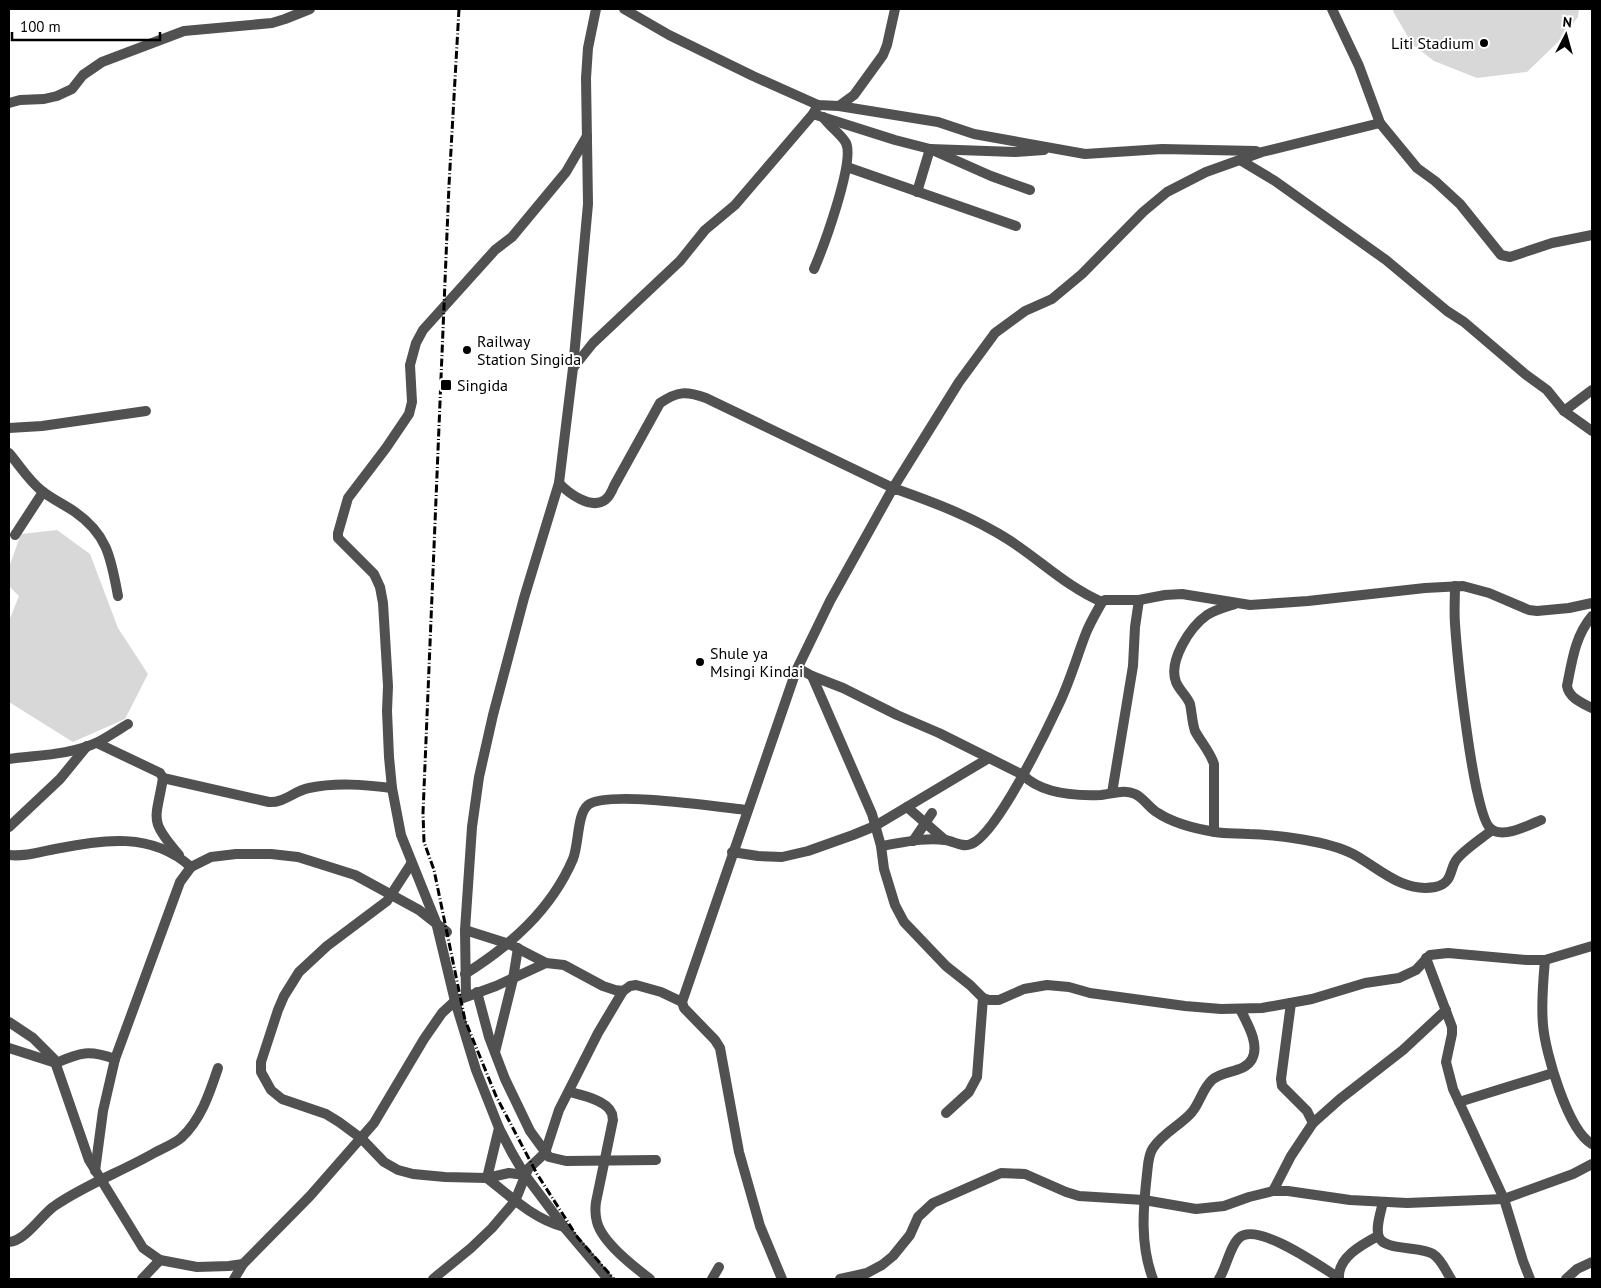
<svg xmlns="http://www.w3.org/2000/svg" width="1601" height="1288" font-family="'PT Sans',sans-serif">
  <style>
    .green { fill: #d8d8d8 }
    .lines { fill: none; stroke-linecap: round; stroke-linejoin: round }
    .street { stroke: #515151; stroke-width: 10 }
    .rail { stroke: #000; stroke-width: 3; stroke-dasharray: 8 2.5 1 2.5; stroke-linecap: butt }
    .poi-dot { fill: #000; stroke: #fff; stroke-width: 2 }
    .labels { text-anchor: middle; stroke-width: 4; stroke-linejoin: round; paint-order: stroke }
    .poi-label { font-size: 16px; fill: #000; stroke: #fff; text-anchor: start }
  </style>
  <rect width="100%" height="100%" fill="#fff"/>
  <g class="green">
    <path d="M 1393,9 L 1579,9 L 1578,17 L 1557,43 L 1527,72 L 1477,78 L 1434,61 L 1412,44 L 1394,13 Z"/>
    <path d="M 57,530 L 90,554 L 118,628 L 148,674 L 125,719 L 73,742 L 9,702 L 9,621 L 19,596 L 9,586 L 9,567 L 21,534 Z"/>
  </g>
  <g class="lines">
    <g class="street">
      <path d="M 624,9 L 669,35 L 753,76 L 818,105 L 839,106 L 938,122 L 974,134 L 1085,154 L 1162,149 L 1256,151"/>
      <path d="M 1332,9 L 1359,66 L 1380,123 L 1417,168 L 1435,181 L 1460,204 L 1501,255 L 1510,257 L 1552,243 L 1592,235"/>
      <path d="M 9,103 L 20,100 L 44,99 L 57,96 L 72,89 L 83,75 L 102,62 L 184,31 L 272,23 L 285,19 L 310,9"/>
      <path d="M 839,106 L 854,95 L 883,55 L 887,45 L 895,9"/>
      <path d="M 813,114 L 895,140 L 930,149 L 991,176 L 1030,190"/>
      <path d="M 587,136 L 566,172 L 512,237 L 495,250 L 423,330 L 416,343 L 410,365 L 412,402 L 409,414 L 386,448 L 348,498 L 338,533 L 338,538 L 374,574 L 380,587 L 383,603 L 388,686 L 387,711 L 389,757 L 392,788 L 401,835 L 436,922 L 455,1001 L 476,1070 L 499,1128 L 512,1153 L 525,1175 L 564,1227 L 608,1279"/>
      <path d="M 1240,160 L 1275,181 L 1386,260 L 1447,311 L 1464,322 L 1525,374 L 1547,390 L 1564,411 L 1592,431"/>
      <path d="M 847,167 L 1016,226"/>
      <path d="M 917,192 L 930,149 L 1015,152 L 1044,150"/>
      <path d="M 814,269 C 823,248 855,162 846,143 C 842,135 829,126 823,117"/>
      <path d="M 573,368 L 593,343 L 680,261 L 705,230 L 735,205 L 813,114 L 818,105"/>
      <path d="M 1564,411 L 1592,390"/>
      <path d="M 9,428 L 42,426 L 146,411"/>
      <path d="M 9,453 C 20,466 29,481 42,491 C 52,499 65,505 75,512 C 108,535 111,559 118,596"/>
      <path d="M 559,483 C 568,493 591,510 605,500 C 609,497 612,491 614,486 L 660,403 C 678,391 686,391 706,398 L 893,488 L 959,382 L 995,333 L 1025,311 L 1052,299 L 1082,274 L 1143,212 L 1167,192 L 1206,172 L 1262,152 L 1380,123"/>
      <path d="M 15,535 L 43,492"/>
      <path d="M 1455,586 C 1455,598 1454,611 1455,624 C 1457,653 1473,817 1491,829 C 1503,839 1529,825 1541,820"/>
      <path d="M 1592,616 C 1575,636 1572,661 1567,686 C 1569,698 1582,703 1592,708"/>
      <path d="M 798,668 L 812,676 L 843,688 L 897,715 L 939,733 L 1023,775 C 1042,794 1076,796 1101,795 C 1113,794 1124,789 1135,794 C 1144,798 1149,808 1158,813 C 1173,823 1197,829 1215,832 C 1226,834 1238,833 1249,834 C 1278,835 1328,841 1353,854 C 1379,868 1402,893 1435,887 C 1454,883 1449,868 1457,859 C 1465,849 1481,839 1492,830"/>
      <path d="M 812,676 L 872,814 L 881,846 L 884,869 L 895,905 L 904,922 L 946,966 L 970,985 L 983,998 L 989,1000 L 999,1000 L 1024,989 L 1047,985 L 1069,987 L 1090,993 L 1185,1006 L 1221,1009 L 1262,1008 L 1312,999 L 1365,983 L 1399,978 L 1416,970 L 1430,955 L 1448,953 L 1527,960 L 1545,960 L 1592,946"/>
      <path d="M 97,743 L 160,773 L 163,778 C 156,821 148,819 179,855"/>
      <path d="M 9,759 C 38,755 71,755 98,742 C 108,737 118,730 128,724"/>
      <path d="M 163,778 L 269,802 C 284,803 294,791 309,788 C 337,782 365,785 392,788"/>
      <path d="M 1112,793 L 1133,666 L 1135,627 L 1139,600"/>
      <path d="M 907,807 L 945,840"/>
      <path d="M 9,827 L 60,779 L 87,746"/>
      <path d="M 1214,832 L 1214,764 C 1210,752 1201,742 1195,731 C 1192,722 1192,713 1190,704 C 1187,696 1179,690 1176,682 C 1168,661 1190,627 1207,615 C 1215,610 1226,607 1235,604"/>
      <path d="M 913,841 L 932,813"/>
      <path d="M 881,846 C 901,843 924,837 945,840 C 954,841 962,848 971,844 C 996,835 1046,732 1059,704 C 1070,681 1077,656 1086,633 C 1090,623 1096,613 1102,602 L 1105,600 L 1139,600 L 1165,595 L 1182,594 L 1250,605 L 1308,601 L 1425,588 L 1463,586 L 1489,593 L 1529,610 L 1537,611 L 1569,608 L 1592,603"/>
      <path d="M 732,852 L 758,856 L 782,857 L 808,851 L 853,835 L 875,826 L 989,758"/>
      <path d="M 9,855 C 24,857 39,852 55,849 C 103,840 151,831 191,867 L 211,857 L 236,854 L 271,854 L 298,857 L 355,875 L 419,910 L 447,932"/>
      <path d="M 411,864 L 387,901 L 327,946 L 299,972 L 284,996 L 278,1010 L 261,1062 L 261,1072 L 271,1090 L 282,1099 L 326,1114 L 339,1122 L 362,1139 L 384,1162 L 398,1170 L 413,1174 L 445,1177 L 487,1178 L 509,1173 L 525,1175"/>
      <path d="M 465,930 L 509,944 L 546,963"/>
      <path d="M 1426,958 L 1452,1027 L 1452,1034 L 1446,1062 L 1453,1089 L 1504,1199 L 1523,1261 L 1530,1279"/>
      <path d="M 1545,960 C 1543,982 1541,1003 1543,1025 C 1545,1052 1568,1131 1592,1144"/>
      <path d="M 465,974 C 511,945 551,910 573,859 C 579,844 577,814 588,805 C 607,790 719,807 747,810"/>
      <path d="M 477,992 L 489,1037 L 505,1079 L 530,1131 L 549,1157 L 566,1161 L 656,1160"/>
      <path d="M 466,996 L 465,930 L 472,827 L 479,777 L 493,715 L 524,598 L 559,483 L 573,368 L 588,204 L 586,78 L 588,48 L 596,9"/>
      <path d="M 1291,1003 L 1281,1079 L 1282,1086 L 1307,1111 L 1313,1123"/>
      <path d="M 9,1022 L 33,1038 L 54,1059 L 89,1160 L 143,1248 L 160,1260 L 197,1267 L 229,1266 L 243,1264"/>
      <path d="M 9,1048 L 56,1063 C 81,1052 89,1050 115,1059"/>
      <path d="M 495,1052 L 513,979 L 518,948"/>
      <path d="M 570,1092 C 581,1095 606,1100 611,1112 C 613,1114 612,1117 613,1120 L 596,1202 C 595,1209 595,1215 597,1222 C 602,1242 633,1266 650,1279"/>
      <path d="M 1459,1102 L 1553,1073"/>
      <path d="M 946,1113 L 969,1092 L 977,1077 L 983,998"/>
      <path d="M 499,1128 L 487,1178 C 511,1197 534,1219 564,1227"/>
      <path d="M 95,1171 L 103,1111 L 115,1059 L 180,882 L 191,867"/>
      <path d="M 1273,1191 L 1291,1156 L 1313,1123 L 1340,1099 L 1403,1050 L 1446,1010"/>
      <path d="M 1383,1202 C 1381,1212 1375,1228 1379,1237 C 1384,1251 1421,1246 1433,1254 C 1441,1259 1446,1271 1451,1279"/>
      <path d="M 9,1242 C 25,1241 40,1217 53,1207 C 84,1185 121,1172 154,1153 C 163,1148 174,1144 181,1138 C 201,1120 210,1092 218,1068"/>
      <path d="M 142,1279 L 160,1260"/>
      <path d="M 234,1279 L 243,1264 L 310,1196 L 374,1123 L 424,1039 L 442,1013 L 455,1001 L 496,986 L 546,963 L 564,965 L 603,986 L 615,990 L 623,991 L 630,986 L 636,985 L 661,992 L 682,1002"/>
      <path d="M 433,1279 L 471,1248 L 492,1228 L 515,1201 L 528,1169 L 545,1153 L 559,1110 L 598,1033 L 623,991"/>
      <path d="M 712,1279 L 719,1267"/>
      <path d="M 782,1279 L 760,1226 L 739,1152 L 720,1048 L 715,1040 L 684,1008 L 682,1002 L 796,671 L 830,601 L 893,488 C 933,502 973,517 1009,540 C 1040,560 1067,587 1102,602"/>
      <path d="M 840,1279 L 867,1273 L 882,1265 L 893,1256 L 910,1235 L 918,1217 L 933,1203 L 1001,1173 L 1025,1174 L 1066,1192 L 1079,1196 L 1144,1200 L 1196,1209 L 1224,1206 L 1249,1197 L 1273,1191 L 1288,1191 L 1350,1200 L 1407,1203 L 1504,1199 L 1573,1174 L 1592,1164"/>
      <path d="M 1153,1279 C 1140,1245 1143,1209 1147,1174 C 1148,1166 1148,1155 1153,1148 C 1163,1133 1181,1125 1192,1112 C 1200,1102 1203,1088 1212,1080 C 1222,1070 1245,1073 1252,1059 C 1260,1044 1247,1023 1240,1009"/>
      <path d="M 1219,1279 C 1226,1268 1230,1246 1239,1238 C 1257,1221 1321,1267 1339,1278"/>
      <path d="M 1339,1279 C 1337,1258 1361,1245 1378,1236"/>
      <path d="M 1566,1279 L 1577,1269 L 1592,1262"/>
    </g>
    <path class="rail" d="M 459,9 L 449,185 L 423,813 L 424,842 L 434,870 L 465,1020 L 496,1096 L 537,1174 L 578,1238 L 614,1279"/>
  </g>
  <g class="poi-dot">
    <circle cx="1484" cy="43" r="5"/>
    <circle cx="467" cy="350" r="5"/>
    <rect x="440" y="379" width="12" height="12" rx="2.5"/>
    <circle cx="700" cy="662" r="5"/>
  </g>
  <g class="labels">
    <g class="poi-label">
      <text x="1474" y="49" text-anchor="end">Liti Stadium</text>
      <text x="477" y="347">Railway<tspan x="477" dy="18">Station Singida</tspan></text>
      <text x="457" y="391">Singida</text>
      <text x="710" y="659">Shule ya<tspan x="710" dy="18">Msingi Kindai</tspan></text>
    </g>
  </g>
  <rect width="1601" height="1288" fill="none" stroke="#000000" stroke-width="20"/>
  <g transform="translate(1566 35) rotate(6)" stroke="#ffffff" stroke-width="4" paint-order="stroke">
  <path d="M0-4L9 19L0 12L-9 19Z" fill="#000000"/>
  <text y="-8" font-size="14" font-weight="bold" text-anchor="middle" fill="#000000">N</text>
  </g>
  <path d="M12 32v8h148v-8" fill="none" stroke="#000000" stroke-width="2.5"/>
  <text x="20" y="32" font-size="15" fill="#000000" stroke="#ffffff" stroke-width="4" paint-order="stroke">100 m</text>
</svg>
